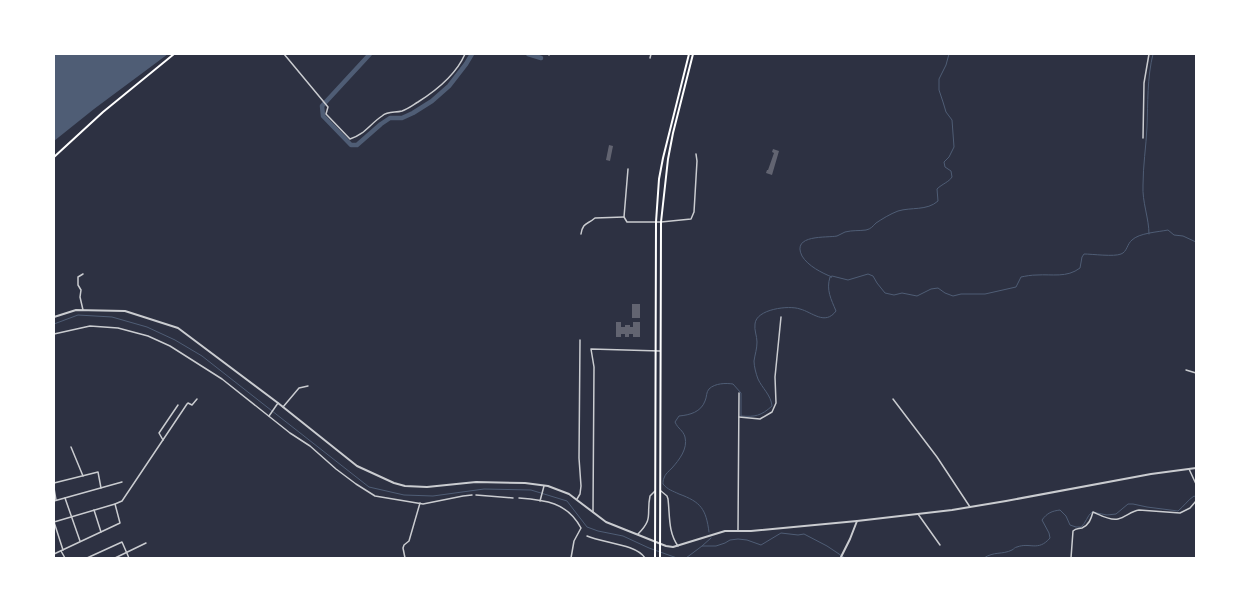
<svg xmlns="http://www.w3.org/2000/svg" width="1250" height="612" font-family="'Public Sans',sans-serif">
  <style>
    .water { fill: #4f5d75 }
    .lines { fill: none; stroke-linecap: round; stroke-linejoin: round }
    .stream { stroke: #4f5d75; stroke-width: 1 }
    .river { stroke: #4f5d75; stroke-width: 4.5 }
    .building { fill: #626471 }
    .minor { stroke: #caccd0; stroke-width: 1.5 }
    .tertiary { stroke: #caccd0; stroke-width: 2 }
    .secondary { stroke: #fff; stroke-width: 2 }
  </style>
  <rect width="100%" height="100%" fill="#2d3142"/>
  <path class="water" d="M 56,54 L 168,54 L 94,109 L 54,141 L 54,56 Z"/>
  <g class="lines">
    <g class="stream">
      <path d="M 1149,234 C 1149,218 1142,202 1143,185 C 1143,166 1146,147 1147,127 C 1148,103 1147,78 1153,54"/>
      <path d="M 832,276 L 848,280 L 868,274 L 873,276 L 877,283 L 885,293 L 894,295 L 902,293 L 917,296 L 931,289 L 938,288 L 945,293 L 953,296 L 961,294 L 985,294 L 1016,287 L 1021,277 C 1026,276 1031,275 1037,275 C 1052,274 1067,278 1080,268 L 1082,257 L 1084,254 C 1092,254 1114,257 1121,254 C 1127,252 1127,244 1132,240 C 1139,233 1158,232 1168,230 L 1174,235 L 1183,236 L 1196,242"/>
      <path d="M 54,324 L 78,315 L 112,317 L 147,327 L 175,340 L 202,356 L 369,487 L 404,495 L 433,496 L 484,489 L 531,490 L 567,501 L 587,527 L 598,531 L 623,536 L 649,548 L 677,558 L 686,558 L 702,546 L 716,546 L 725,543 L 730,540 L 738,539 L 747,540 L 761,545 L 781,533 L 798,535 L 804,534 L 827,546 L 845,558"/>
      <path d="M 709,532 C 706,509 701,502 679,494 C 673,491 668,490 663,484 C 663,482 663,480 664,478 C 665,474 669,471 672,468 C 679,460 688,449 685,437 C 683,430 678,429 675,422 L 679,416 C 690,415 701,412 705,401 C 707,397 706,392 709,389 C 715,383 726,383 733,384 L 741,393 L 741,416 C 755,417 761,416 772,406 C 771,395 762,388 758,379 C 756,374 754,366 754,361 C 755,354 757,349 757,342 C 757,336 754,330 755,324 C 756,309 789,305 800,309 C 812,312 825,326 836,311 C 831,299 826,290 830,277 L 832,277 C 822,273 808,266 802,256 C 791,234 827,238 837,236 C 840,235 842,233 845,232 C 853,230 859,231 866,230 C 871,229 873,226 876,223 C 882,219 890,214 898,211 C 911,207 927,211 938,201 L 937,189 C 942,184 949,182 952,177 L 951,171 L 945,167 L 944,162 L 949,157 L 954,147 L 952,120 L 946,112 L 943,102 L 939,90 L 939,79 L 946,65 L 949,54"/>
      <path d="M 702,546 L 711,538"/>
      <path d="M 984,558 C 994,551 1002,555 1012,550 C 1014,549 1015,547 1017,547 C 1030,542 1038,552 1050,538 L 1049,533 L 1042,520 C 1047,513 1052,511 1060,510 L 1066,516 L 1070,525 L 1076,527 L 1081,527 C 1086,523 1087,516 1092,512 L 1107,515 L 1116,514 L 1128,504 L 1133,504 L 1147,507 L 1178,511 C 1184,506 1188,500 1194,496 L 1196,497"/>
    </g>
    <g class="river">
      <path d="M 370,54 L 322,106 L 323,116 L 351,145 L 357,145 L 381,124 L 390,118 L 402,118 L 413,113 L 432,101 L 449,86 L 466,64 L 472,54"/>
      <path d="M 528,54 L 541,58"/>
    </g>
  </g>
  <g class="building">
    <path d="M 609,145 L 613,146 L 610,161 L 606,160 Z"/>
    <path d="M 773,149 L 779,151 L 772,175 L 766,173 L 767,170 L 768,170 L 774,153 L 772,152 Z"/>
    <rect x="632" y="304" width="8" height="14"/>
    <path d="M 616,322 L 621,322 L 621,327 L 625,327 L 625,325 L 630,325 L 630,327 L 633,327 L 633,322 L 640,322 L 640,337 L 633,337 L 633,334 L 629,334 L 629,337 L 625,337 L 625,334 L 621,334 L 621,337 L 616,337 Z"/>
  </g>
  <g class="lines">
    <g class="minor">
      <path d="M 284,54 L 328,107 L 326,114 L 350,139 C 364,135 370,124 382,116 C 388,111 395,113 402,111 C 408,109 413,105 418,102 C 437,90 456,75 465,54"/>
      <path d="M 549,55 L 549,54"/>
      <path d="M 650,58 L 651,54"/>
      <path d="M 1143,138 L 1144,83 L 1149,54"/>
      <path d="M 628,169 L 624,217 L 627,222 L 661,222 L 691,219 L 694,212 L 697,161 L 696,154"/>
      <path d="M 581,234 C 583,222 587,225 595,218 L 624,217"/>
      <path d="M 83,310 L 80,297 L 81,290 L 78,285 L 78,277 L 83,274"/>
      <path d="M 54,334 L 90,326 L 118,328 L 148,336 L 170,346 L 222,379 L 290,433 L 310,446 L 336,469 L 356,484 L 375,496 L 423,504 L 463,496 L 472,495"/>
      <path d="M 1186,370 L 1196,373"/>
      <path d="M 893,399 L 937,457 L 970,507"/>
      <path d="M 283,407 L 299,388 L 308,386"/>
      <path d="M 269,416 L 278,403"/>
      <path d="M 739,417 L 760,419 L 772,412 L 776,403 L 775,377 L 781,317"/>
      <path d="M 163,440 L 159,433 L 178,405"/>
      <path d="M 71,447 L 83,476"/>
      <path d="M 1189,469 L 1196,484"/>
      <path d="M 54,483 L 98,472 L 101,488"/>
      <path d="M 54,488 L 56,500"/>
      <path d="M 661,491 L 667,496 L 668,499 C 670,516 668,532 678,546"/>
      <path d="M 476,495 L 513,498"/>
      <path d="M 65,498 L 80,541"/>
      <path d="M 519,498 C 545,500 567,502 581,528 L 574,541 L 571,558"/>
      <path d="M 577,499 L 580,494 L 581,486 L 579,458 L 580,340"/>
      <path d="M 54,501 L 122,482"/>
      <path d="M 540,501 L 544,486"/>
      <path d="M 94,510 L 101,532"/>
      <path d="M 593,512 L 594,367 L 591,349 L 660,351"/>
      <path d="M 918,514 L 940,545"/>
      <path d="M 738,531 L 739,393"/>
      <path d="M 638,534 C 654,518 646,515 650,496 L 655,491"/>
      <path d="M 587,536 C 603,543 636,544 645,558"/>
      <path d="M 63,550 L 54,522 L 115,504 L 122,501 L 187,404 L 188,403 L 192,405 L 197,399"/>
      <path d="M 61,551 L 65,558"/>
      <path d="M 54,554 L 120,523 L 115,504"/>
      <path d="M 87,558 L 122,542 L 129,558"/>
      <path d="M 115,558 L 146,543"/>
      <path d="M 405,558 L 403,548 L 404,545 L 409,541 L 420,503"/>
      <path d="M 1071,558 L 1073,531 C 1076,528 1078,529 1082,528 C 1089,525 1091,519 1093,512 C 1100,515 1110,521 1118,519 C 1126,517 1131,511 1139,510 L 1180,513 L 1190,508 L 1196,501"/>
    </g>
    <g class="tertiary">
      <path d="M 54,317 L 76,310 L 125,311 L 178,328 L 278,403 L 357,466 L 394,483 L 405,486 L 427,487 L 476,482 L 525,483 L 548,486 L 569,494 L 606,522 L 666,546 L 673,547 L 725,531 L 751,531 L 857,521 L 952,510 L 1006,501 L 1151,474 L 1196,468"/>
      <path d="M 841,557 L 850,539 L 857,521"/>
    </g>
    <g class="secondary">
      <path d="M 54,157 L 103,112 L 174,54"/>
      <path d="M 655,558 L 656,222 L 659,179 L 663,158 L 689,54"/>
      <path d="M 660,558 L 661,222 L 668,159 L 673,133 L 693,54"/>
    </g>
  </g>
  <rect width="1250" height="612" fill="none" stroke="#ffffff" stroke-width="110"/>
</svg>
